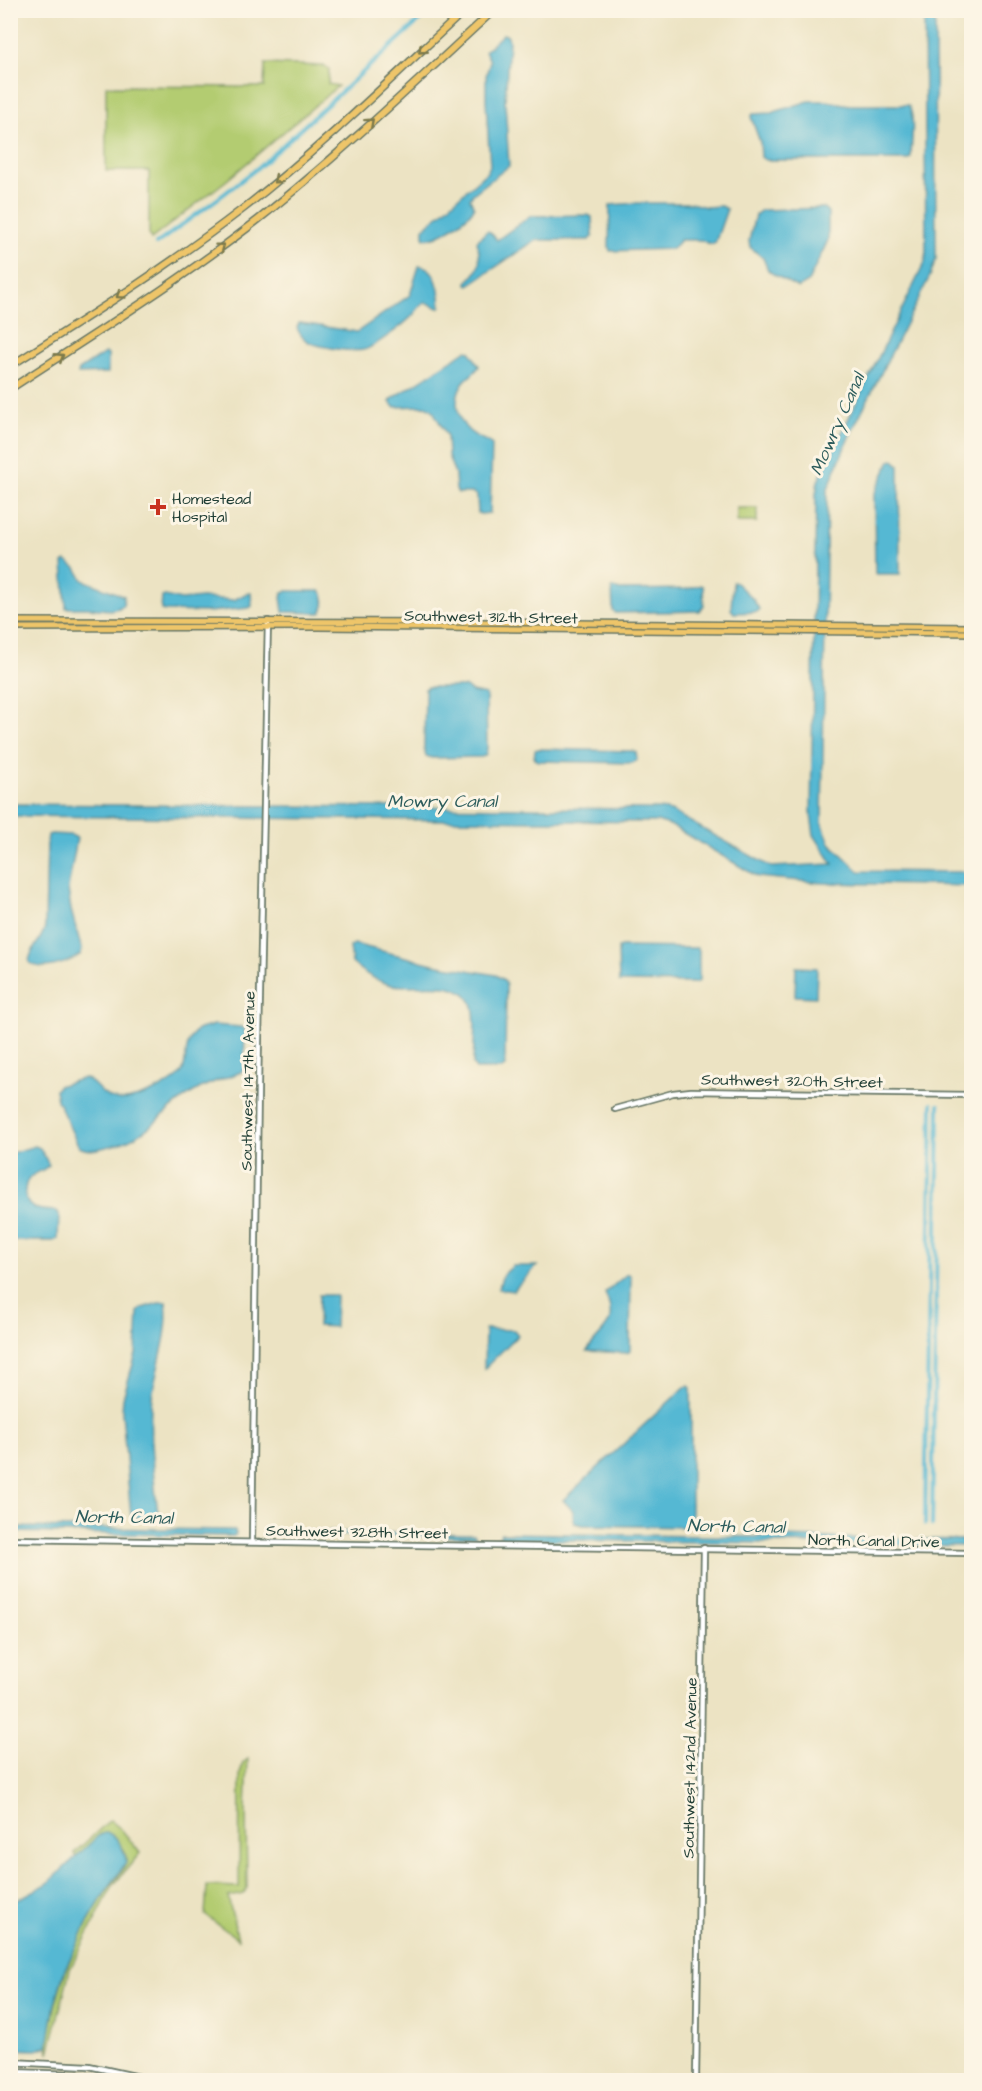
<svg xmlns="http://www.w3.org/2000/svg" width="982" height="2091" font-family="'Architects Daughter',sans-serif">
  <style>
    .green { fill: #b3cc71; stroke: #698452; stroke-width: 1.5 }
    .water { fill: #54b8d3; stroke: #3a7a84; stroke-width: 1.5 }
    .lines { fill: none; stroke-linecap: round; stroke-linejoin: round }
    .canal { stroke: #54b8d3; stroke-width: 4 }
    .minor-casing { stroke: #677766; stroke-width: 8 }
    .major-casing { stroke: #677766; stroke-width: 8 }
    .highway-casing { stroke: #677766; stroke-width: 9 }
    .minor { stroke: #fff; stroke-width: 4.5 }
    .major { stroke: #eec569; stroke-width: 5 }
    .highway { stroke: #eec569; stroke-width: 6 }
    .oneway { stroke: #7c7a4c }
    .poi-dot { fill: #c8321e; stroke: #fcf5e5; stroke-width: 2 }
    .labels { text-anchor: middle; stroke-width: 6; stroke-linejoin: round; paint-order: stroke }
    .poi-label { font-size: 16px; fill: #1f3d34; stroke: #fcf5e5; text-anchor: start }
    .street-label { font-size: 16px; fill: #1f3d34; stroke: #fcf5e5 }
    .water-label { font-size: 18px; font-style: italic; fill: #2c5c5c; stroke: #fcf5e5 }
  </style>
  <rect width="100%" height="100%" fill="#fcf5e5"/>
  <filter id="ink" filterUnits="userSpaceOnUse"><feTurbulence type="fractalNoise" baseFrequency=".0167" numOctaves="2"/><feDisplacementMap in="SourceGraphic" scale="12" xChannelSelector="R" yChannelSelector="G"/><feConvolveMatrix kernelMatrix="1 2 1 2 8 2 1 2 1" color-interpolation-filters="sRGB"/></filter>
  <filter id="wash" filterUnits="userSpaceOnUse"><feTurbulence type="fractalNoise" baseFrequency=".008" numOctaves="4" result="noise"/><feDisplacementMap in="SourceGraphic" scale="24" xChannelSelector="R" yChannelSelector="G"/><feGaussianBlur stdDeviation="1.35" result="paint"/><feColorMatrix in="noise" values="0 0 0 0 0 0 0 0 0 0 0 0 0 0 0 0 0 1.4 0 .05"/><feComposite in="paint" operator="in"/></filter>
  <g filter="url(#wash)">
    <rect width="100%" height="100%" fill="#ece3c3"/>
    <g class="green">
      <path d="M 265,64 L 325,66 L 329,69 L 328,84 L 338,86 L 227,180 L 151,239 L 149,234 L 149,171 L 106,171 L 106,86 L 264,87 Z"/>
      <rect x="737" y="508" width="20" height="14"/>
      <path d="M 248,1759 L 246,1811 L 247,1888 L 243,1894 L 228,1897 L 238,1939 L 205,1915 L 207,1886 L 239,1887 L 240,1774 L 243,1763 Z"/>
      <path d="M 110,1820 L 122,1830 L 140,1853 L 112,1887 L 70,1969 L 49,2053 C 47,2043 50,2032 52,2021 C 60,1975 80,1933 105,1893 C 111,1882 127,1871 126,1858 C 126,1844 112,1838 101,1834 L 76,1857 L 74,1853 Z"/>
    </g>
    <g class="water">
      <path d="M 924,11 L 935,11 L 936,259 L 930,276 L 849,437 L 827,491 L 822,823 L 830,843 L 859,871 L 971,872 L 971,886 L 823,883 L 758,877 L 670,825 L 660,822 L 11,816 L 11,804 L 660,809 L 671,811 L 771,867 L 833,864 L 814,835 L 811,815 L 816,494 L 818,481 L 925,262 L 926,253 Z"/>
      <path d="M 503,34 L 508,36 L 509,41 L 505,101 L 509,166 L 473,194 L 470,198 L 474,208 C 467,219 437,241 424,238 L 424,228 L 487,172 L 490,166 L 486,101 L 486,76 L 490,61 L 485,51 Z"/>
      <path d="M 809,101 L 827,101 L 850,105 L 908,105 C 916,114 911,144 911,157 L 909,160 L 765,160 L 761,157 L 760,142 L 751,117 L 753,114 L 771,113 Z"/>
      <path d="M 637,203 L 691,203 L 706,207 L 721,206 L 727,209 L 715,243 L 710,244 L 701,240 L 680,240 L 672,249 L 610,251 L 609,247 L 610,205 Z"/>
      <path d="M 824,208 L 828,212 L 828,240 L 808,282 L 798,288 L 773,274 L 768,270 L 763,258 L 750,247 L 749,241 L 755,215 L 762,210 Z"/>
      <path d="M 588,215 L 592,217 L 593,237 L 589,240 L 536,240 L 469,285 L 467,284 L 467,282 C 482,269 481,259 477,241 L 487,231 L 490,232 L 497,240 L 530,216 Z"/>
      <path d="M 419,266 C 437,265 440,292 441,306 L 439,308 L 425,302 C 419,306 417,311 412,316 C 406,323 372,349 363,350 C 351,352 338,349 326,347 C 311,344 303,342 297,328 L 299,323 L 301,323 L 357,332 L 410,295 Z"/>
      <path d="M 467,350 L 470,351 L 479,366 C 476,373 468,376 463,383 C 451,400 458,426 476,436 C 482,440 488,440 492,445 L 490,513 L 481,514 L 478,513 L 477,496 L 473,493 L 458,493 L 456,490 L 455,475 L 448,455 L 447,436 L 432,409 L 425,406 L 394,407 L 390,402 L 392,399 C 417,383 443,366 467,350 Z"/>
      <path d="M 105,353 L 108,355 L 108,373 L 78,374 L 79,370 Z"/>
      <path d="M 894,460 L 899,465 L 900,574 L 875,574 L 874,495 L 890,461 Z"/>
      <path d="M 66,561 L 76,568 L 83,580 L 124,596 L 123,606 C 111,613 100,608 87,608 C 80,608 73,608 66,608 L 63,563 Z"/>
      <path d="M 733,582 L 735,582 L 753,599 L 759,609 L 757,612 L 734,613 L 731,609 Z"/>
      <path d="M 701,585 L 703,587 L 704,605 L 700,611 L 616,613 L 613,611 L 612,589 L 614,588 L 620,590 L 687,589 Z"/>
      <path d="M 286,591 L 320,591 L 323,594 C 325,600 325,607 321,613 L 283,612 L 281,597 L 283,592 Z"/>
      <path d="M 247,593 L 251,593 L 252,606 L 249,608 L 209,612 L 165,611 L 161,610 L 162,597 L 165,596 L 181,600 L 202,598 L 234,600 Z"/>
      <path d="M 428,687 L 466,687 L 472,692 L 486,695 L 487,748 L 486,754 L 482,757 L 432,758 L 426,756 L 424,749 L 425,689 Z"/>
      <path d="M 538,749 L 632,751 L 636,752 L 637,760 L 632,763 L 538,761 L 534,759 L 535,750 Z"/>
      <path d="M 51,834 L 71,835 L 77,838 L 68,889 L 71,910 L 82,950 L 80,955 C 68,963 41,973 29,962 C 30,949 42,940 45,927 L 47,843 L 48,835 Z"/>
      <path d="M 354,944 L 433,964 L 496,975 L 504,980 L 506,985 L 505,1066 L 502,1069 L 476,1069 L 473,1065 C 473,1049 478,1013 471,1001 C 457,975 410,991 388,984 C 375,980 361,971 352,963 L 350,947 Z"/>
      <path d="M 621,947 L 697,948 L 699,950 L 699,981 L 696,983 L 619,982 L 618,948 Z"/>
      <path d="M 796,967 L 817,968 L 816,997 L 795,996 Z"/>
      <path d="M 213,1025 L 242,1027 L 245,1030 L 244,1068 L 241,1072 C 227,1078 210,1082 197,1090 C 159,1111 151,1139 102,1148 C 95,1150 87,1151 79,1147 L 57,1100 L 55,1090 L 58,1086 L 84,1078 C 97,1082 100,1098 118,1100 C 133,1102 178,1084 183,1070 C 187,1058 185,1044 193,1034 C 199,1026 206,1029 213,1025 Z"/>
      <path d="M 35,1146 L 40,1148 L 49,1165 C 44,1171 34,1173 29,1178 C 26,1182 25,1188 25,1192 C 25,1212 43,1210 57,1211 L 59,1214 L 58,1239 L 53,1241 L 11,1241 L 11,1153 Z"/>
      <path d="M 513,1266 L 537,1266 L 513,1291 L 498,1289 L 503,1275 Z"/>
      <path d="M 627,1274 L 629,1274 L 631,1277 L 630,1351 L 627,1353 L 587,1351 C 601,1328 620,1328 605,1293 Z"/>
      <path d="M 319,1295 L 336,1295 L 335,1327 L 318,1326 Z"/>
      <path d="M 162,1302 L 166,1302 C 171,1337 153,1373 151,1407 C 149,1443 154,1478 158,1514 L 155,1517 L 131,1517 L 122,1412 L 123,1398 L 136,1354 L 138,1312 L 142,1308 Z"/>
      <path d="M 485,1329 L 514,1330 L 518,1335 L 484,1369 Z"/>
      <path d="M 689,1386 L 691,1388 L 691,1524 L 686,1527 L 583,1525 L 574,1523 L 573,1511 L 563,1500 L 685,1387 Z"/>
      <path d="M 11,1527 L 230,1530 L 235,1530 L 236,1534 L 234,1536 L 11,1532 Z"/>
      <path d="M 272,1531 L 474,1534 L 476,1537 L 269,1534 Z"/>
      <path d="M 501,1533 L 971,1540 L 972,1546 L 501,1539 L 499,1538 Z"/>
      <path d="M 107,1832 C 118,1838 126,1850 126,1863 L 106,1891 L 89,1920 L 65,1969 L 55,2003 L 48,2046 L 36,2050 L 11,2049 L 11,1903 L 47,1884 L 98,1836 Z"/>
    </g>
    <g class="lines">
      <g class="canal">
        <path d="M 156,244 L 220,197 L 260,166 L 431,10"/>
        <path d="M 925,1524 L 932,1104"/>
        <path d="M 932,1525 L 939,1105"/>
      </g>
    </g>
  </g>
  <g filter="url(#ink)">
    <g class="lines">
      <defs>
        <g id="minor">
          <path d="M 615,1109 L 673,1093 L 691,1091 L 972,1095"/>
          <path d="M 10,1539 L 972,1553"/>
          <path d="M 252,1542 L 258,1085 L 268,621"/>
          <path d="M 10,2062 L 89,2066 L 153,2080"/>
          <path d="M 10,2072 L 73,2074 L 116,2080"/>
          <path d="M 696,2080 L 704,1548"/>
        </g>
        <g id="major">
          <path d="M 10,621 L 485,622 L 972,627"/>
          <path d="M 10,628 L 317,627 L 972,633"/>
        </g>
        <g id="highway">
          <path d="M 10,366 C 90,316 170,265 244,208 C 322,147 393,77 465,10"/>
          <path d="M 10,389 C 94,334 180,281 259,219 C 341,154 417,81 494,10"/>
        </g>
      </defs>
      <use href="#minor" class="minor-casing"/>
      <use href="#major" class="major-casing"/>
      <use href="#highway" class="highway-casing"/>
      <use href="#minor" class="minor"/>
      <use href="#major" class="major"/>
      <use href="#highway" class="highway"/>
    </g>
    <defs><path id="oneway-chevron" d="M-2-3.5L2.5 0L-2 3.5" fill="none" stroke-width="1.6" stroke-linecap="round" stroke-linejoin="round" transform="scale(1.5)"/></defs>
    <g class="oneway">
      <use href="#oneway-chevron" transform="translate(422 50) rotate(137)"/>
      <use href="#oneway-chevron" transform="translate(370 122) rotate(-42)"/>
      <use href="#oneway-chevron" transform="translate(277 180) rotate(140)"/>
      <use href="#oneway-chevron" transform="translate(221 247) rotate(-37)"/>
      <use href="#oneway-chevron" transform="translate(120 295) rotate(146)"/>
      <use href="#oneway-chevron" transform="translate(60 357) rotate(-33)"/>
    </g>
  </g>
  <path class="poi-dot" d="M155 498h6v6h6v6h-6v6h-6v-6h-6v-6h6z"/>
  <g class="labels">
    <g class="poi-label">
      <text x="172" y="504">Homestead<tspan x="172" dy="18">Hospital</tspan></text>
    </g>
    <g class="street-label">
      <text transform="translate(491 616) rotate(1)" y="6">Southwest 312th Street</text>
      <text transform="translate(792 1080) rotate(1)" y="6">Southwest 320th Street</text>
      <text transform="translate(247 1081) rotate(-89)" y="6">Southwest 147th Avenue</text>
      <text transform="translate(357 1531) rotate(1)" y="6">Southwest 328th Street</text>
      <text transform="translate(874 1540) rotate(1)" y="6">North Canal Drive</text>
      <text transform="translate(689 1768) rotate(-89)" y="6">Southwest 142nd Avenue</text>
    </g>
    <g class="water-label">
      <text transform="translate(837 424) rotate(-66)" y="6">Mowry Canal</text>
      <text x="442" y="807">Mowry Canal</text>
      <text transform="translate(124 1517) rotate(1)" y="6">North Canal</text>
      <text transform="translate(736 1526) rotate(1)" y="6">North Canal</text>
    </g>
  </g>
  <rect width="982" height="2091" fill="none" stroke="#fcf5e5" stroke-width="36"/>
</svg>
